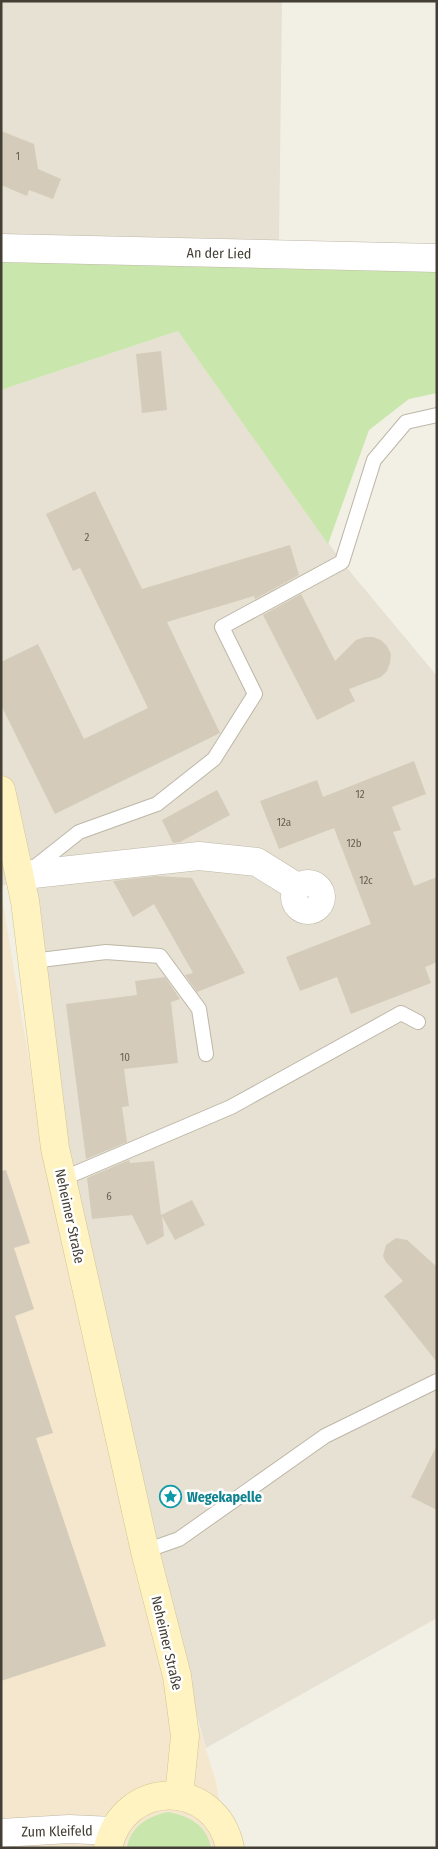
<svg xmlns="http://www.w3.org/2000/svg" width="438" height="1849" font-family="'Fira Sans Condensed',sans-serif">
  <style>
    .residential { fill: #e6e1d2 }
    .commercial { fill: #f5e7ce }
    .green { fill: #c9e7ac }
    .building { fill: #d4cbba }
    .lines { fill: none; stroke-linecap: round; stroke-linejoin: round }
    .service-casing { stroke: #beb7a7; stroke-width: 16 }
    .minor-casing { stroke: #beb7a7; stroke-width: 29 }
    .secondary-casing { stroke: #d3c593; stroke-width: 29 }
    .service { stroke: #fff; stroke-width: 14 }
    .minor { stroke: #fff; stroke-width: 28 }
    .secondary { stroke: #fff4c1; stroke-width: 28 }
    .labels { text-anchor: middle; stroke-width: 5; stroke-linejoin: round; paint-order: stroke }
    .number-label { font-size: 11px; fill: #686256 }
    .street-label { font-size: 14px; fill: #443f34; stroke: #fff }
    .culture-label { font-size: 14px; font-weight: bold; fill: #0d838f; stroke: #fff; text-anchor: start }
  </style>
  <rect width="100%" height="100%" fill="#f2efe4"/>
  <g class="residential">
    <path d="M 1,1 L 282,1 L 279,240 L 1,234 Z"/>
    <path d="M 178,331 L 342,562 L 437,676 L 437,1618 L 206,1748 L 136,1500 L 8,883 L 1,887 L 1,390 Z"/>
  </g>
  <path class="commercial" d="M 1,891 L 49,1182 L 145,1551 L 216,1782 L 220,1805 L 242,1834 L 245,1848 L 1,1848 Z"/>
  <g class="green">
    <path d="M 1,262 L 437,272 L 437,393 L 409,399 L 369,430 L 328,544 L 178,331 L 1,390 Z"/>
    <path d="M 168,1812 C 189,1816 207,1825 211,1848 L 127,1848 C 130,1826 149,1816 168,1812 Z"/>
  </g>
  <g class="building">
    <path d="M 1,131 L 34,144 L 38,169 L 61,179 L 53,199 L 29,190 L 27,196 L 1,185 Z"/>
    <path d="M 161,351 L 167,410 L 142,413 L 136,354 Z"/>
    <path d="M 95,491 L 142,589 L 290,545 L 299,575 L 255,599 L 254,596 L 167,622 L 220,733 L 55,814 L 1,705 L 1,662 L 38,644 L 84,739 L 148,708 L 80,568 L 73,571 L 46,514 Z"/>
    <path d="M 301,594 L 335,661 L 356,640 L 365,637 L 373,637 L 381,640 L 387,646 L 391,654 L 390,663 L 387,671 L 381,677 L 349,689 L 355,701 L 317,720 L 263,615 Z"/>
    <path d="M 414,761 L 426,794 L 392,807 L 401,830 L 393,832 L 414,886 L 437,877 L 437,962 L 425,967 L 431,983 L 351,1014 L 337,977 L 300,991 L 286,957 L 371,924 L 334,828 L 279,849 L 260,801 L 317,780 L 323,797 Z"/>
    <path d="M 217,790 L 230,815 L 180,842 L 173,843 L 162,820 Z"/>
    <path d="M 156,876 L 192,878 L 245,973 L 197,992 L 185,975 L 193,973 L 154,904 L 133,917 L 113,881 Z"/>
    <path d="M 165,977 L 180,999 L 171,1002 L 178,1063 L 124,1069 L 129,1106 L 122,1107 L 127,1142 L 86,1159 L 66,1004 L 137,995 L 135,981 Z"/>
    <path d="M 129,1160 L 130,1163 L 154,1161 L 161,1215 L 192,1200 L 205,1225 L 175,1240 L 162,1216 L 164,1236 L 147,1245 L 132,1215 L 92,1219 L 87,1178 Z"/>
    <path d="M 6,1170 L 30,1243 L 14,1248 L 34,1309 L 15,1316 L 53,1433 L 36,1438 L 106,1646 L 1,1681 L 1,1171 Z"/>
    <path d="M 396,1238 L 407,1240 L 437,1267 L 437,1362 L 384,1296 L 403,1281 L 386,1262 L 383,1256 L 386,1245 Z"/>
    <path d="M 437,1445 L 437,1510 L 411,1497 Z"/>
  </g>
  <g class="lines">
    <defs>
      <g id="service">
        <path d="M 31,870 L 79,832 L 157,804 L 214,759 L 255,694 L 222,627 L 342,562 L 374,460 L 406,422 L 437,415"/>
        <path d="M 32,961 L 106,952 L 160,956 L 199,1009 L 206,1054"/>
        <path d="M 62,1179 L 231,1107 L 401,1013 L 418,1022"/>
        <path d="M 145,1551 L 179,1539 L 325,1436 L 437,1381"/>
      </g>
      <g id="minor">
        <path d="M 1,248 L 437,258"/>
        <path d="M 20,877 L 24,875 L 199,856 L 257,862 L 297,887"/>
        <circle cx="308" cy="897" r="13"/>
        <path d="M 1,1833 L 69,1829 L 113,1831"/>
      </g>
      <g id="secondary">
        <path d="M 1,790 L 25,901 L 55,1148 L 145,1551 L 177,1676 L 185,1736 L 179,1796"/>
        <path d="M 108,1848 C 123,1778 216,1778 230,1848"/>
      </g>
    </defs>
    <use href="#service" class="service-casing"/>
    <use href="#minor" class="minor-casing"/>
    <use href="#secondary" class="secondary-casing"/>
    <use href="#service" class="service"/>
    <use href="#minor" class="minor"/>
    <use href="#secondary" class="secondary"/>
  </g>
  <defs>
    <symbol id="sight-ring" viewBox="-11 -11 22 22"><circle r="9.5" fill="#fff" stroke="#0f9aa8" stroke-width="1.5"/><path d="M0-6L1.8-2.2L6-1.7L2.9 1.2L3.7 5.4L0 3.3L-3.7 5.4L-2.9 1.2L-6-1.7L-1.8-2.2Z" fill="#0f9aa8"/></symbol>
  </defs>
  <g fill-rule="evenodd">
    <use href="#sight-ring" x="158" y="1484" width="25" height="25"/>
  </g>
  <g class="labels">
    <g class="number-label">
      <text x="18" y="160">1</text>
      <text x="87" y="541">2</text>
      <text x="360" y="798">12</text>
      <text x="284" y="826">12a</text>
      <text x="354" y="847">12b</text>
      <text x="366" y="884">12c</text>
      <text x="125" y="1061">10</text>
      <text x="109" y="1200">6</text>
    </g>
    <g class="street-label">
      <text transform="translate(219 253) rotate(1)" y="5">An der Lied</text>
      <text transform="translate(70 1216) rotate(78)" y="5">Neheimer Straße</text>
      <text transform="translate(167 1643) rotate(77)" y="5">Neheimer Straße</text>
      <text transform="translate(57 1831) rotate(-1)" y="5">Zum Kleifeld</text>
    </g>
    <g class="culture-label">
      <text x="187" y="1502">Wegekapelle</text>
    </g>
  </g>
  <rect width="438" height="1849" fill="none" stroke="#443f34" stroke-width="5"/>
</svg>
